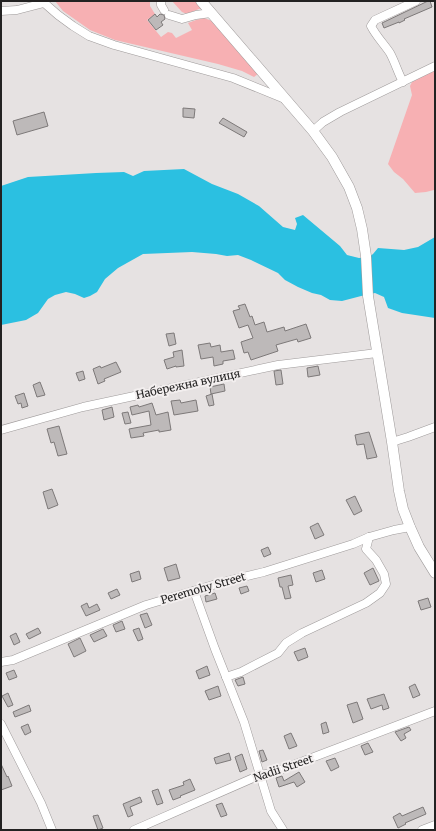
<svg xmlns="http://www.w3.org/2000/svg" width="436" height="831" font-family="Merriweather,serif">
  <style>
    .green { fill: #f7b0b3 }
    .water { fill: #2bc0e1 }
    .building { fill: #bdb9b9; stroke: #7d7979 }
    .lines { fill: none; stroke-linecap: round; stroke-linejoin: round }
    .minor-casing { stroke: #9f9b9b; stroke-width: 9 }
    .major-casing { stroke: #9f9b9b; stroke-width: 11 }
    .minor { stroke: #fff; stroke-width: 8 }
    .major { stroke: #fff; stroke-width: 10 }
    .labels { text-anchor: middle; stroke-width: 4; stroke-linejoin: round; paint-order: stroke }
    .street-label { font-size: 11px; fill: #232222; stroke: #f3efef }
  </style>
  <rect width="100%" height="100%" fill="#e6e2e2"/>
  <g class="green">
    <path d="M 55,1 L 150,1 L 150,6 L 155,14 L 147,20 L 161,37 L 168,32 L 172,33 L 176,38 L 192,30 L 188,23 L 196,20 L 204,18 L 215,22 L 259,73 L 254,77 L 242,71 L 218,64 L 115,40 L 90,30 L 63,11 Z"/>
    <path d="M 172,1 L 198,1 L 202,9 L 199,9 L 187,14 L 182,12 Z"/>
    <path d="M 435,70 L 435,187 L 434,190 L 426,192 L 415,193 L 403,179 L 394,172 L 388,164 L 412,95 L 410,86 L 412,82 Z"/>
  </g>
  <path class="water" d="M 184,169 L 212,184 L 238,194 L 259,206 L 283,227 L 295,230 L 297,224 L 295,218 L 303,215 L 340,246 L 347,255 L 359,258 L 369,257 L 373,254 L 378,248 L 404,250 L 418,247 L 435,237 L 435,318 L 402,313 L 388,308 L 384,297 L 375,293 L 365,295 L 342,301 L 330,300 L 321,295 L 312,293 L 298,287 L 285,280 L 278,273 L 251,260 L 238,255 L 227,256 L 216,254 L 192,252 L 143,254 L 118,268 L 105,279 L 97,292 L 90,296 L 84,298 L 75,294 L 66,292 L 55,295 L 48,299 L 38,313 L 26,320 L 1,325 L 1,186 L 28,177 L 96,173 L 124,172 L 133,176 L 144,171 Z"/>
  <g class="building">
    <path d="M 428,1 L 430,1 L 432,7 L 404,19 L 405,20 L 399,23 L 399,22 L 384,28 L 382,23 Z"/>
    <path d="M 155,14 L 157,17 L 160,14 L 164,15 L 165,19 L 161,22 L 163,25 L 156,30 L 148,20 Z"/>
    <path d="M 183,108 L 195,109 L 194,118 L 183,117 Z"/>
    <path d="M 44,112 L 48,126 L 17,135 L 13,121 Z"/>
    <path d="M 223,118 L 247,132 L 244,137 L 219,123 Z"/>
    <path d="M 245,304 L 250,317 L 252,316 L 255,325 L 264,322 L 267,332 L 284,327 L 285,331 L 306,324 L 311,338 L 298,342 L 297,339 L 276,345 L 278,351 L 251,360 L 248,352 L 244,353 L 241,342 L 253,338 L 248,325 L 239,328 L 233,311 L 240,309 L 238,306 Z"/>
    <path d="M 174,333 L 176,344 L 169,346 L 166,334 Z"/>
    <path d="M 210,343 L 211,347 L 220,345 L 221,352 L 233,350 L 235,359 L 223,361 L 223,364 L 214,366 L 213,357 L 201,359 L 198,345 Z"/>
    <path d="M 182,350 L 184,366 L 176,367 L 176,366 L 167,369 L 164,360 L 174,357 L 173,352 Z"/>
    <path d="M 116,362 L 121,372 L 104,379 L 105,381 L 98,384 L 93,369 L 100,366 L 101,368 Z"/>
    <path d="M 318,366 L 320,375 L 308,377 L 307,368 Z"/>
    <path d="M 281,370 L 283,384 L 276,385 L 274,371 Z"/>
    <path d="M 83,371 L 85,379 L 79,381 L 76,373 Z"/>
    <path d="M 40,382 L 45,395 L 37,397 L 33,385 Z"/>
    <path d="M 224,384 L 225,391 L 211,394 L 210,387 Z"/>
    <path d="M 24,393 L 28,406 L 22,408 L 21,403 L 18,404 L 15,396 Z"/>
    <path d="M 212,394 L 214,405 L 209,406 L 206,396 Z"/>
    <path d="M 180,400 L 181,403 L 196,400 L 198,411 L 174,415 L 171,401 Z"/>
    <path d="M 152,403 L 156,415 L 168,412 L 171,430 L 159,432 L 159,430 L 143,433 L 144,436 L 131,438 L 129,429 L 151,425 L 149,411 L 132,415 L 130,407 L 138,405 L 139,407 Z"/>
    <path d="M 112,407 L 114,417 L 104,420 L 102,410 Z"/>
    <path d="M 128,412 L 131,423 L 125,424 L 122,413 Z"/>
    <path d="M 59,426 L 67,454 L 58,456 L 54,442 L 51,443 L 47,429 Z"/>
    <path d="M 369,432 L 377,457 L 367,459 L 364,444 L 357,445 L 355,435 Z"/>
    <path d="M 52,489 L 58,505 L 48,509 L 43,492 Z"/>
    <path d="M 355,496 L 362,511 L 354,515 L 346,500 Z"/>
    <path d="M 318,523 L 324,535 L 315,539 L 310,527 Z"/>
    <path d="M 268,547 L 271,554 L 264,557 L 261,550 Z"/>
    <path d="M 176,564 L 180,578 L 168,581 L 164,568 Z"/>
    <path d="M 373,568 L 379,581 L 370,585 L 364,573 Z"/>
    <path d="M 322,570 L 325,579 L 316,582 L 313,573 Z"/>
    <path d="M 139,571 L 141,579 L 132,582 L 130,574 Z"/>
    <path d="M 291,575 L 293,585 L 288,586 L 291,598 L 285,599 L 282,587 L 280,587 L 278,578 Z"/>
    <path d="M 247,586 L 249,591 L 241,594 L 239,588 Z"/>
    <path d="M 117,589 L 120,595 L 111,599 L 108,593 Z"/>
    <path d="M 215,593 L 217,599 L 206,602 L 205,596 Z"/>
    <path d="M 428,598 L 431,607 L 421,610 L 418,601 Z"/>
    <path d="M 87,603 L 89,608 L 97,604 L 100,610 L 86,616 L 81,606 Z"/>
    <path d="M 147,613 L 152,625 L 145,628 L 140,615 Z"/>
    <path d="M 122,621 L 125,629 L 116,632 L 113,625 Z"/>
    <path d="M 38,628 L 41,633 L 29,639 L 26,634 Z"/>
    <path d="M 139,628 L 143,639 L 138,641 L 133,630 Z"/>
    <path d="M 103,629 L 107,636 L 94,642 L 90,635 Z"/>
    <path d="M 16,633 L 20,642 L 14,645 L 10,636 Z"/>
    <path d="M 80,638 L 86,651 L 74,657 L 68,644 Z"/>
    <path d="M 305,648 L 308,657 L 298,661 L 294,652 Z"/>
    <path d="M 207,666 L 210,675 L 199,679 L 196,671 Z"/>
    <path d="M 14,670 L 17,677 L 9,680 L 6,673 Z"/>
    <path d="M 243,677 L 245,684 L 238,686 L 235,680 Z"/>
    <path d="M 415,684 L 420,695 L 413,698 L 409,687 Z"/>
    <path d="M 218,686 L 221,696 L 209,700 L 205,691 Z"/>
    <path d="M 8,693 L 13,705 L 8,707 L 2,696 Z"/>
    <path d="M 384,694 L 389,708 L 383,710 L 382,705 L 371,709 L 367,699 Z"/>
    <path d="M 357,702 L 363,719 L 353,723 L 347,705 Z"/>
    <path d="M 29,705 L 31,711 L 15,717 L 13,712 Z"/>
    <path d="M 326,722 L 329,732 L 323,734 L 321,724 Z"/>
    <path d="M 28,724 L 31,732 L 25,735 L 21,727 Z"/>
    <path d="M 409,727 L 411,730 L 404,734 L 406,738 L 401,741 L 395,732 Z"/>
    <path d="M 291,733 L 297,746 L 289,749 L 284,736 Z"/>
    <path d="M 368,743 L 373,752 L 365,755 L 361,746 Z"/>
    <path d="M 263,750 L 267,760 L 262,762 L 259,751 Z"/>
    <path d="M 229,753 L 231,760 L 216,764 L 214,758 Z"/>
    <path d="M 242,754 L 247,769 L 240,772 L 235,757 Z"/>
    <path d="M 335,758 L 339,767 L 331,771 L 326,761 Z"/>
    <path d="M 1,764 L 7,777 L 8,776 L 12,786 L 1,790 Z"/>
    <path d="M 299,772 L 305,782 L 297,787 L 294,782 L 279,787 L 276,778 L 282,776 L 284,781 Z"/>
    <path d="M 190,779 L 195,790 L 180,796 L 181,797 L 173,800 L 169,790 L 184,785 L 183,782 Z"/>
    <path d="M 158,789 L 163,803 L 157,805 L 152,791 Z"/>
    <path d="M 140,797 L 142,802 L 130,807 L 133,815 L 128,817 L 123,804 Z"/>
    <path d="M 222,803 L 227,815 L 221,817 L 216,805 Z"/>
    <path d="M 423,807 L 426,814 L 405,823 L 406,824 L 398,828 L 393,817 L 400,813 L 402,816 Z"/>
    <path d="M 98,815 L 103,828 L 98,830 L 93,816 Z"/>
  </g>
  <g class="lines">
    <defs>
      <g id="minor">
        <path d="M 42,1 L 58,15 L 73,26 L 89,36 L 114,45 L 233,78 L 285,99"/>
        <path d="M 161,1 L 161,5 L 164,10"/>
        <path d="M 1,11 L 17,10 L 44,3"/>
        <path d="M 169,15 L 182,19 L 196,15 L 211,13"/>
        <path d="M 403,82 C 398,73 395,62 390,53 C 384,44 376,36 371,26 L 375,20 L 416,1"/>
        <path d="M 313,131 L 323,122 L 340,112 L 435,66"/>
        <path d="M 1,430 L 83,407 L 278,365 L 377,353"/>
        <path d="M 392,442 L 408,437 L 435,427"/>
        <path d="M 194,591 L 215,649 L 244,722 L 271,811 L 283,830"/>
        <path d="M 1,662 L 13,660 L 146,605 L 223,582 L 264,572 L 353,544 L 369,537 L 394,530 L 410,527"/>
        <path d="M 226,677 L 241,672 L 278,653 L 286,643 L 302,633 L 366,603 L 380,593 L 386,584 L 384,574 L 376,560 L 366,549 L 369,537"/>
        <path d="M 1,724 L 41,803 L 52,830"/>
        <path d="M 134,830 L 260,775 L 272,773 L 435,711"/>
        <path d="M 422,830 L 435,825"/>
      </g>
      <path id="major" d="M 201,1 L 313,131 L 332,157 L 349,187 L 357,208 L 362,229 L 366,256 L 368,296 L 392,442 L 399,491 L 403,509 L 410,527 L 419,547 L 435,573"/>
    </defs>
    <use href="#minor" class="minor-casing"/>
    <use href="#major" class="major-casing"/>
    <use href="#minor" class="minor"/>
    <use href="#major" class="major"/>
  </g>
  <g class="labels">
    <g class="street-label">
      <text transform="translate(188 384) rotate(-12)" y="4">Набережна вулиця</text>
      <text transform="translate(203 588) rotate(-16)" y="4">Peremohy Street</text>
      <text transform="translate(283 768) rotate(-19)" y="4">Nadii Street</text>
    </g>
  </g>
  <rect width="436" height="831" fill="none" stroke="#232222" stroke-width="4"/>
</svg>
